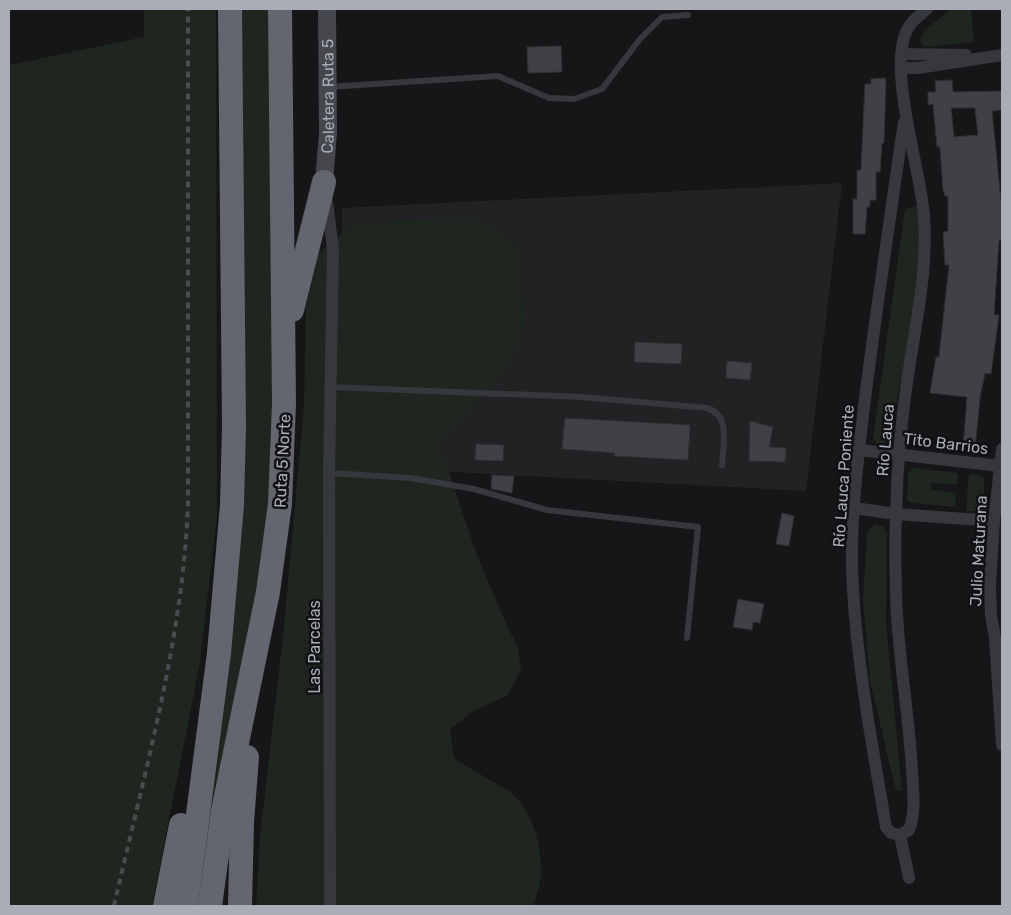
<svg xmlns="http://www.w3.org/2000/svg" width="1011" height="915" font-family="Rubik,sans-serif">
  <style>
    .built { fill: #222225 }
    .green { fill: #1e261f }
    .building { fill: #404145; stroke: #303034; fill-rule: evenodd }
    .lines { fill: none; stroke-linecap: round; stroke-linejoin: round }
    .lane { stroke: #37383d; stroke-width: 6 }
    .street { stroke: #37383d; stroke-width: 12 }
    .secondary { stroke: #45474d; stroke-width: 18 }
    .highway { stroke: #63666e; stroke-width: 24 }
    .rail { stroke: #4a4c52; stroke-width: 4; stroke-dasharray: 6 5; stroke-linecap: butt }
    .labels { text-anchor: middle; stroke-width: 5; stroke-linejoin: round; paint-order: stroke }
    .street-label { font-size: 16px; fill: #a8adb8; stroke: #111113 }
  </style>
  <rect width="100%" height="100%" fill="#161618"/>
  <path class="built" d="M 842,183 L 806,491 L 342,466 L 342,208 Z"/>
  <g class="green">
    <path d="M 144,9 L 216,9 L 217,515 L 200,662 L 152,906 L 9,906 L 9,65 L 144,37 Z"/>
    <path d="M 241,9 L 270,9 L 274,412 L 271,485 L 257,592 L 203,868 L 200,859 L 220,712 Z"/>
    <path d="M 951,9 L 971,9 L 974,42 L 926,47 L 922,45 L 920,41 L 924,31 Z"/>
    <path d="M 918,206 C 920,239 920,273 916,306 C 910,346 893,397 895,437 L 891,445 C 883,449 876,446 873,438 L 905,209 Z"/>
    <path d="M 477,218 L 494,227 L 518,245 C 520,268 528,321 521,341 C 509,375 464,417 439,443 L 477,555 L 504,619 L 518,648 L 521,669 L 508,695 L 472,712 L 450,729 L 454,758 C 471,770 489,779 507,790 C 533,807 542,847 541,876 C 540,886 536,897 533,906 L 256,906 L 260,836 L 283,636 L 304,407 L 306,307 L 319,253 L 355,222 Z"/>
    <path d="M 913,468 L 958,473 L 957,484 L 931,483 L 931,490 L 956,493 L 955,507 L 912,503 L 907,500 L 908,474 Z"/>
    <path d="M 969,474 L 978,475 L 984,479 L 984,506 L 981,511 L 966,511 Z"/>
    <path d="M 875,524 L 883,526 L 887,533 L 886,622 L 902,790 L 896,791 L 870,681 L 863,600 L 867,532 Z"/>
  </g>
  <g class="building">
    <path d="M 561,46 L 562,72 L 528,73 L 527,47 Z"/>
    <path d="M 886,78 L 884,143 L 882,143 L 880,172 L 876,172 L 876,200 L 870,200 L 870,207 L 867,207 L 865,234 L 853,234 L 853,199 L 857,199 L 857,170 L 861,170 L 865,84 L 871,84 L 871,79 Z"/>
    <path d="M 952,80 L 953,92 L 1002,91 L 1002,110 L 992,111 L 1002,211 L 1002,240 L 999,240 L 994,315 L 999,315 L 991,374 L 985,373 L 980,398 L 975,449 L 963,448 L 967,397 L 930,393 L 936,357 L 939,357 L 949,265 L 945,265 L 943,232 L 948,231 L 948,196 L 945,196 L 943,190 L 940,147 L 937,147 L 933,104 L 928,105 L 928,92 L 936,92 L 935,81 ZM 951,108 L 975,108 L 978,135 L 954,137 Z"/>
    <path d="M 635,342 L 682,344 L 681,364 L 634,362 Z"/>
    <path d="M 727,361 L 752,363 L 750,380 L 726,378 Z"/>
    <path d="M 565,418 L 690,425 L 688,460 L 614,456 L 615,453 L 562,449 Z"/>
    <path d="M 750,421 L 773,427 L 769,447 L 786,448 L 785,462 L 749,461 Z"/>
    <path d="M 476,444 L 504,445 L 503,461 L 475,460 Z"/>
    <path d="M 492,475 L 514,476 L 512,493 L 491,489 Z"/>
    <path d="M 782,513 L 794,516 L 789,546 L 776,544 Z"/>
    <path d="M 738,599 L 764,604 L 760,623 L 753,622 L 752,630 L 733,627 Z"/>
  </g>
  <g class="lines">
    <g class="lane">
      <path d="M 328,87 L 498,76 L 549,98 L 574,99 L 602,89 L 640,39 L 662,17 L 688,15"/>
      <path d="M 331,387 L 582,397 L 707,408 C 731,415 723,445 722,465"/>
      <path d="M 329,473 L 411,478 L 474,489 L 547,510 L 698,527 L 687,638"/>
    </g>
    <g class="street">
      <path d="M 902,54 L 966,55"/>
      <path d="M 902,68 L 918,68 L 1002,55"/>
      <path d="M 326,194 L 333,249 L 329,473 L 330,906"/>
      <path d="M 1002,449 L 994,521 L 990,586 L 991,615 L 995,638 L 1002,745"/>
      <path d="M 859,450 L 1000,466"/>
      <path d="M 854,508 L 896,514 L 994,521"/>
      <path d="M 900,835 L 909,830 C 916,812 913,790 912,771 C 909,711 897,652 896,592 C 894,522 897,451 907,382 C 915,326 928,273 924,216 C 921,170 887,69 907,30 C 911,21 920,15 927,9"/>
      <path d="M 900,835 L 891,833 L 886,827 C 873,749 858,671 853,591 C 849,530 857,467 864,407 C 876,311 890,217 904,122"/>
      <path d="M 900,835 L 909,878"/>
    </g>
    <path class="secondary" id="s1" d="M 324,182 L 328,133 L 327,9"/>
    <g class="highway">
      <path d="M 292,310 L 324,182"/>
      <path d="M 165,906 L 181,825"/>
      <path d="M 186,906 L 219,653 L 232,505 L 234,426 L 230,9"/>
      <path d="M 210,906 L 223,811 L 268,592 L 280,504 L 284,403 L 280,9"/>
      <path d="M 240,906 L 242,822 L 247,757"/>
    </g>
    <path class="rail" d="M 114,906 C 144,773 183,640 188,504 L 188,9"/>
  </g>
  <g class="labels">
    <g class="street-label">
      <text dy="6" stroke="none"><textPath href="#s1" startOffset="86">Caletera Ruta 5</textPath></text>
      <text transform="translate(885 440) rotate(-85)" y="6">Río Lauca</text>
      <text transform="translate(946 443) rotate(7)" y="6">Tito Barrios</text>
      <text transform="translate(282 461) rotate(-87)" y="6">Ruta 5 Norte</text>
      <text transform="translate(843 476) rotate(-86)" y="6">Río Lauca Poniente</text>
      <text transform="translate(978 551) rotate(-87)" y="6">Julio Maturana</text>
      <text transform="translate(314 647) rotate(-90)" y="6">Las Parcelas</text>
    </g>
  </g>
  <rect width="1011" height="915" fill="none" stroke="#a8adb8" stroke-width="20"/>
</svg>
